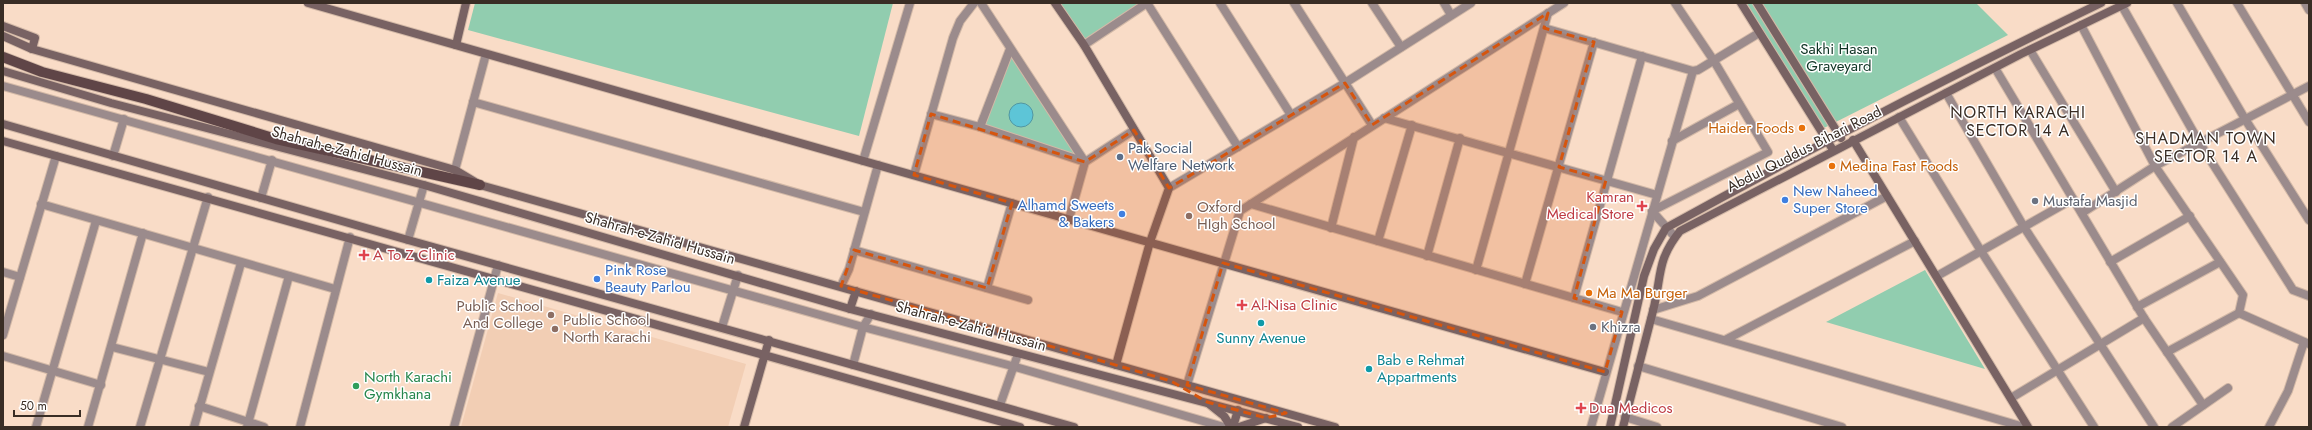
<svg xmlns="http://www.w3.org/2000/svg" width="2312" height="430" font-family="Jost,sans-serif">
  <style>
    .built { fill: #f2ceb4 }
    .green { fill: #91cdaf }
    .water { fill: #5dc5d7; stroke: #5297a2 }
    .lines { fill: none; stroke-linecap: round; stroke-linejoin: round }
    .street-casing { stroke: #d3b9a7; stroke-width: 10 }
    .secondary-casing { stroke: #d3b9a7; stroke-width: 10 }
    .primary-casing { stroke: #d3b9a7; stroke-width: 12 }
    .street { stroke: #9b8b8c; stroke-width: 8 }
    .secondary { stroke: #786263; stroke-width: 8 }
    .primary { stroke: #5f4547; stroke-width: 10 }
    .marked { fill: #d6550e; fill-opacity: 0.2; stroke: #d6550e; stroke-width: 3; stroke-dasharray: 8 5; stroke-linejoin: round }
    .food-dot { fill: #e8710a; stroke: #fff; stroke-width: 1.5 }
    .service-dot { fill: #5c6f8a; stroke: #fff; stroke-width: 1.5 }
    .shop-dot { fill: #3f7fe0; stroke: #fff; stroke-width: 1.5 }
    .worship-dot { fill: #6b7280; stroke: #fff; stroke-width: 1.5 }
    .health-dot { fill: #e0444e; stroke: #fff; stroke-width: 1.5 }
    .education-dot { fill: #8d6e63; stroke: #fff; stroke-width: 1.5 }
    .culture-dot { fill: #0f9aa8; stroke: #fff; stroke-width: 1.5 }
    .leisure-dot { fill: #2e9e5b; stroke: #fff; stroke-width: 1.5 }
    .labels { text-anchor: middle; stroke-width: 3; stroke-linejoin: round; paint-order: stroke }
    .park-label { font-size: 15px; fill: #0d3323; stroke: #fff }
    .food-label { font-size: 15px; fill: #c56008; stroke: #fff; text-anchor: start }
    .service-label { font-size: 15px; fill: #4e5e75; stroke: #fff; text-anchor: start }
    .street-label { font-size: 15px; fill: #392d25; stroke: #fff }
    .shop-label { font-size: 15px; fill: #366cbe; stroke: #fff; text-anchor: start }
    .health-label { font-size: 15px; fill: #be3a42; stroke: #fff; text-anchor: start }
    .worship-label { font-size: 15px; fill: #5b616d; stroke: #fff; text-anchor: start }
    .education-label { font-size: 15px; fill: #785e54; stroke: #fff; text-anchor: start }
    .culture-label { font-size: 15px; fill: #0d838f; stroke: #fff; text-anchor: start }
    .leisure-label { font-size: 15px; fill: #27864d; stroke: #fff; text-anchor: start }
    .neighbourhood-label { font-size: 16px; letter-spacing: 1px; fill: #392d25; stroke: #fff }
  </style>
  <rect width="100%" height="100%" fill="#f9dcc7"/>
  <path class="built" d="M 498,293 L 746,364 L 728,427 L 461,427 Z"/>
  <g class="green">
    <path d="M 475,3 L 893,3 L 859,136 L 468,30 Z"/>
    <path d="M 1055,3 L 1150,3 L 1084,45 Z"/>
    <path d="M 1741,3 L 1976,3 L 2008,35 L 1820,130 Z"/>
    <path d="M 1010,49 L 1085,162 L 980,127 Z"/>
    <path d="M 1925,270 L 1985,369 L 1826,322 Z"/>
  </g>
  <circle class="water" cx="1021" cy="115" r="12"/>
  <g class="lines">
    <defs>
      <g id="street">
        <path d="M 981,3 L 1085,162 L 1069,219"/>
        <path d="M 1147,3 L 1238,147"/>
        <path d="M 1220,3 L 1291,115"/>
        <path d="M 1294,3 L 1372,125"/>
        <path d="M 1372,3 L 1401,47"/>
        <path d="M 1444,3 L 1451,15"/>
        <path d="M 2177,3 L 2245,119 L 2309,220"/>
        <path d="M 2237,3 L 2309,122"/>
        <path d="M 2305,3 L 2309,10"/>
        <path d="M 2122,6 L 2199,142 L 2293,290 L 2309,296"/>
        <path d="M 2081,25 L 2155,166 L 2243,295 L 2239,313 L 2309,344"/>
        <path d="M 1544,28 L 1693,71"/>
        <path d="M 1084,45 L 1147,3"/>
        <path d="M 2030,50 L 2116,192"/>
        <path d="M 1995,68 L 2144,318 L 2203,405"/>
        <path d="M 3,86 L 863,327 L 1012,366 L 1224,427"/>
        <path d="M 1946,93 L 2024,227 L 2154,427"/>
        <path d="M 473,102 L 864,212"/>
        <path d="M 931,114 L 980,127 L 1085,162 L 1134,130"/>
        <path d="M 1899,117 L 1981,251 L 2094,427"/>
        <path d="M 1384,118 L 1657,195"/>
        <path d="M 980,127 L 1010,49"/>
        <path d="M 1672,141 L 1739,104"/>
        <path d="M 113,156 L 124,119"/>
        <path d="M 863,161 L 910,3"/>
        <path d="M 455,170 L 486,54"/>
        <path d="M 914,175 L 953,38 L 960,21 L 974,3"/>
        <path d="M 1169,188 L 1345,83 L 1471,3"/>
        <path d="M 261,198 L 272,160"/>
        <path d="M 41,204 L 335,289"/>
        <path d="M 1251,204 L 1622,312"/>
        <path d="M 2082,213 L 2155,166 L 2309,86"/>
        <path d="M 1331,228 L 1354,137"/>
        <path d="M 1675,237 L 1652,211 L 1768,152 L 1714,61 L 1675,3"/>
        <path d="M 408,240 L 424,185"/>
        <path d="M 1378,241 L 1412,125"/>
        <path d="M 854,250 L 1028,300"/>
        <path d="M 1427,256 L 1460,138"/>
        <path d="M 2110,262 L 2190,216"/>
        <path d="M 1476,270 L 1548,13"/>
        <path d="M 3,272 L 20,277"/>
        <path d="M 1937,276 L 2073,199"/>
        <path d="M 1525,284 L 1594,42"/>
        <path d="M 841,286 L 849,269 L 878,165"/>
        <path d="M 987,288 L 1012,203"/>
        <path d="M 1574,298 L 1642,56"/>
        <path d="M 2137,307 L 2220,262"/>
        <path d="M 1653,310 L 1698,296 L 1887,196"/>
        <path d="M 1651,319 L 2024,427"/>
        <path d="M 722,327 L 738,275"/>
        <path d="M 3,335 L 56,156"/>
        <path d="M 1725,340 L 1915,241"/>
        <path d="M 112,347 L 209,372"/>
        <path d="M 2167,352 L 2239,313"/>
        <path d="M 3,356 L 101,385"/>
        <path d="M 853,365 L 863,327 L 871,314"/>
        <path d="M 1638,366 L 1842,427"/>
        <path d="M 1187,385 L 1240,211 L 1564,3"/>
        <path d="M 2011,398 L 2144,318"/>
        <path d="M 1000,405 L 1018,354"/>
        <path d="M 199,406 L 264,427"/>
        <path d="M 1625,417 L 1657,427"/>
        <path d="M 36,427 L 96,221"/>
        <path d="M 88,427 L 143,233"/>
        <path d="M 140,427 L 208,197"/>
        <path d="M 194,427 L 241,263"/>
        <path d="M 247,427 L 289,276"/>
        <path d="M 300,427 L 350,237"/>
        <path d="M 454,427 L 498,265"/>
        <path d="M 1591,427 L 1693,71 L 1698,70 L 1759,33"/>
        <path d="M 2172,427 L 2228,388"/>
        <path d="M 2269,427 L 2288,391 L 2304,342"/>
      </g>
      <g id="secondary">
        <path d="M 308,3 L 1605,372"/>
        <path d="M 1055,3 L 1084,45 L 1169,188 L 1150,242 L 1116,365"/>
        <path d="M 1741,3 L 1833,150"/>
        <path d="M 1757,3 L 1841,138"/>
        <path d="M 3,26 L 35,38 L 32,49"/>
        <path d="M 3,36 L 32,49 L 455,170 L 480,185 L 1335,427"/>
        <path d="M 456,45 L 466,3"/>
        <path d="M 3,71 L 111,103 L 424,185 L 850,309 L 1298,427"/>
        <path d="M 3,124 L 408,240 L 1074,427"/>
        <path d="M 1853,140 L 2028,427"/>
        <path d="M 3,141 L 1020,427"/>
        <path d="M 850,309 L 856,291"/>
        <path d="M 1209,404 L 1224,416 L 1231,427"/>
        <path d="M 744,427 L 769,340"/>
        <path d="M 1233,427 L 1238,410"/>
        <path d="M 1239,427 L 1266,418"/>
        <path d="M 1610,427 L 1644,276 L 1654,249 L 1666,228 C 1809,149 1954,74 2101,3"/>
        <path d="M 1623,427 C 1633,388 1643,349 1653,311 C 1662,276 1656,261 1680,231 L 2021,54 L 2127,3"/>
      </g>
      <path id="primary" d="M 3,57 L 42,72 L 146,99 L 276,139 L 480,185"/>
    </defs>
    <use href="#street" class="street-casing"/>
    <use href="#secondary" class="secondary-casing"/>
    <use href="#primary" class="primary-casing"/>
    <use href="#street" class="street"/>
    <use href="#secondary" class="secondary"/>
    <use href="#primary" class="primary"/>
  </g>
  <path class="marked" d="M 1548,13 L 1544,28 L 1594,42 L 1559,167 L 1606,180 L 1574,298 L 1622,312 L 1605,372 L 1223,263 L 1187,385 L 1286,413 L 1266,418 L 1207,402 L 1171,381 L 841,286 L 854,250 L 987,288 L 1012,203 L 914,175 L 931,114 L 1085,162 L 1134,130 L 1169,188 L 1345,83 L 1372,125 Z"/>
  <g class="food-dot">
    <circle cx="1802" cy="128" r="4"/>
    <circle cx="1832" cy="166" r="4"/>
    <circle cx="1589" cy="293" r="4"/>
  </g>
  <circle class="service-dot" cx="1120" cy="157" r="4"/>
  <g class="shop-dot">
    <circle cx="1785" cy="200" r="4"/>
    <circle cx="1122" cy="214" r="4"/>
    <circle cx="597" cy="279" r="4"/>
  </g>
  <g class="worship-dot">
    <circle cx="2035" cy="201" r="4"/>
    <circle cx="1593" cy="327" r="4"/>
  </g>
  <g class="health-dot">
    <path d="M1640 200h4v4h4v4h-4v4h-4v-4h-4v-4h4z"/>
    <path d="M362 249h4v4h4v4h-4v4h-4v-4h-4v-4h4z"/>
    <path d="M1240 299h4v4h4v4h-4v4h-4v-4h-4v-4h4z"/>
    <path d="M1579 402h4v4h4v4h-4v4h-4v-4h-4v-4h4z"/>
  </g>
  <g class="education-dot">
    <circle cx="1189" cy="216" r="4"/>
    <circle cx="551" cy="315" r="4"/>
    <circle cx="555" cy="329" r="4"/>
  </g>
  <g class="culture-dot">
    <circle cx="429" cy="280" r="4"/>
    <circle cx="1261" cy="323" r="4"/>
    <circle cx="1369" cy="369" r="4"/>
  </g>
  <circle class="leisure-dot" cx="356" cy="386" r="4"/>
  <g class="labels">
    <g class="park-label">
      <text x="1839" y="54">Sakhi Hasan<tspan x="1839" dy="17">Graveyard</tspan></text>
    </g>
    <g class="food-label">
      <text x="1794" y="133" text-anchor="end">Haider Foods</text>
      <text x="1840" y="171">Medina Fast Foods</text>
      <text x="1597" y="298">Ma Ma Burger</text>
    </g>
    <g class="service-label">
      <text x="1128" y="153">Pak Social<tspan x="1128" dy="17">Welfare Network</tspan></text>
    </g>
    <g class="street-label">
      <text transform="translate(1804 149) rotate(-27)" y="5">Abdul Quddus Bihari Road</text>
      <text transform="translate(347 151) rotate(15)" y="5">Shahrah-e-Zahid Hussain</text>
      <text transform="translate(660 238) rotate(16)" y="5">Shahrah-e-Zahid Hussain</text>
      <text transform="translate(971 326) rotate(15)" y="5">Shahrah-e-Zahid Hussain</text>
    </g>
    <g class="shop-label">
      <text x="1793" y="196">New Naheed<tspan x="1793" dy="17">Super Store</tspan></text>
      <text x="1114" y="210" text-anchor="end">Alhamd Sweets<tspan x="1114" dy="17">&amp; Bakers</tspan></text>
      <text x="605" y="275">Pink Rose<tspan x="605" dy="17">Beauty Parlou</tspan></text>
    </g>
    <g class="health-label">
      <text x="1634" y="202" text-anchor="end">Kamran<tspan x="1634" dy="17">Medical Store</tspan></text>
      <text x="373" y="260">A To Z Clinic</text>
      <text x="1251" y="310">Al-Nisa Clinic</text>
      <text x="1589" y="413">Dua Medicos</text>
    </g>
    <g class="worship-label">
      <text x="2043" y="206">Mustafa Masjid</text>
      <text x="1601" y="332">Khizra</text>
    </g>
    <g class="education-label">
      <text x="1197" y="212">Oxford<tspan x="1197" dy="17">HIgh School</tspan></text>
      <text x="543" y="311" text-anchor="end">Public School<tspan x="543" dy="17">And College</tspan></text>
      <text x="563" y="325">Public School<tspan x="563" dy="17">North Karachi</tspan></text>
    </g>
    <g class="culture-label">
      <text x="437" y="285">Faiza Avenue</text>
      <text x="1261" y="343" text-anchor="middle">Sunny Avenue</text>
      <text x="1377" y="365">Bab e Rehmat<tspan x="1377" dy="17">Appartments</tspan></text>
    </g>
    <g class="leisure-label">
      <text x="364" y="382">North Karachi<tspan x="364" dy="17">Gymkhana</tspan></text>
    </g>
    <g class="neighbourhood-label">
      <text x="2018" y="118">NORTH KARACHI<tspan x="2018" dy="18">SECTOR 14 A</tspan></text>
      <text x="2206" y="144">SHADMAN TOWN<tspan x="2206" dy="18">SECTOR 14 A</tspan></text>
    </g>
  </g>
  <rect width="2312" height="430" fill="none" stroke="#392d25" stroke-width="8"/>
  <path d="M14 410v6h66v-6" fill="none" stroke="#392d25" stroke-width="2"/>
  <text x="20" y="410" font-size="12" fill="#392d25" stroke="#ffffff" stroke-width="3" paint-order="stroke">50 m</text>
</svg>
